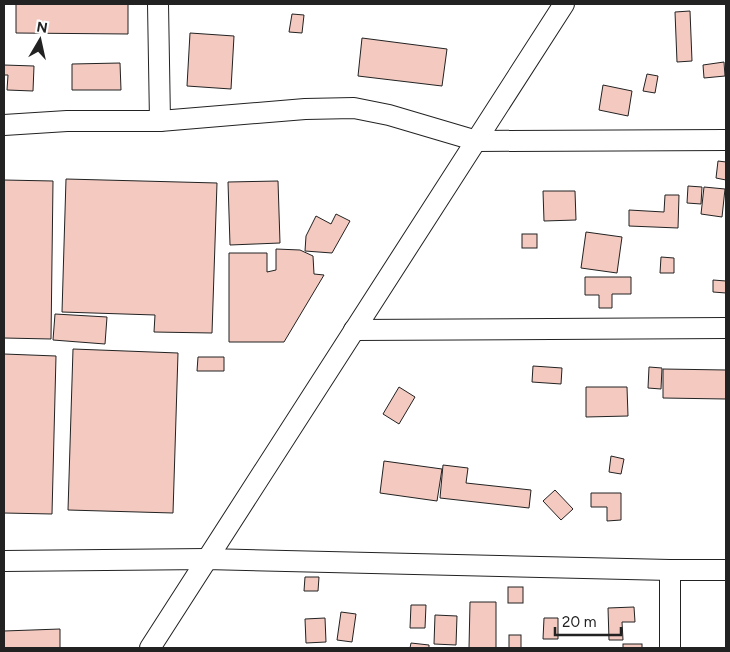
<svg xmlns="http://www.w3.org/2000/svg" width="730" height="652" font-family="Figtree,sans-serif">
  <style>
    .building { fill: #f3c9c0; stroke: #222 }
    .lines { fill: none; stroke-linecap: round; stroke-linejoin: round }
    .minor-casing { stroke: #222; stroke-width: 22 }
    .minor { stroke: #fff; stroke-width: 20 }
  </style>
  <rect width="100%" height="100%" fill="#fff"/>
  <g class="building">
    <path d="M 16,4 L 128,4 L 128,34 L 16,33 Z"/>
    <path d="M 690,11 L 692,61 L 677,62 L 675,12 Z"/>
    <path d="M 292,14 L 304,15 L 302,33 L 289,32 Z"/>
    <path d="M 190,33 L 234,36 L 231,89 L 187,86 Z"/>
    <path d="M 362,38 L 447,49 L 442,86 L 358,76 Z"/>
    <path d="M 724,62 L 725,76 L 704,78 L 703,65 Z"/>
    <path d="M 120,63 L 121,90 L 72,90 L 72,64 Z"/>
    <path d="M 4,65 L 34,66 L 33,91 L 7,90 L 8,75 L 4,75 Z"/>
    <path d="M 647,74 L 658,76 L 655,93 L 643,91 Z"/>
    <path d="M 603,85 L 632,91 L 628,116 L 599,110 Z"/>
    <path d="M 718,161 L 726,162 L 726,180 L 716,178 Z"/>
    <path d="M 66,179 L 217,183 L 212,333 L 154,332 L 155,315 L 62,312 Z"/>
    <path d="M 4,180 L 53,181 L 51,339 L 4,338 Z"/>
    <path d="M 278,181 L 280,243 L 230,245 L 228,182 Z"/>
    <path d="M 688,186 L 702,187 L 701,204 L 687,203 Z"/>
    <path d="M 704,187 L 725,189 L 722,217 L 701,214 Z"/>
    <path d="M 543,191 L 575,191 L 576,220 L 544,221 Z"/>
    <path d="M 665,195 L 679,195 L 678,228 L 629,226 L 629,210 L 664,212 Z"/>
    <path d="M 336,214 L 350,221 L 332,253 L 305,251 L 306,236 L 316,216 L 331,224 Z"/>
    <path d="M 586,232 L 622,237 L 617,273 L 581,268 Z"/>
    <rect x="522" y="234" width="15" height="14"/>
    <path d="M 276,249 L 300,250 L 313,256 L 314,274 L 324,275 L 284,342 L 229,342 L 229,253 L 267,253 L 267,272 L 276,270 Z"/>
    <path d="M 661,257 L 674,258 L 674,273 L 660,273 Z"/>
    <path d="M 585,277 L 631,277 L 631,294 L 612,294 L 612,308 L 599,308 L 599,295 L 585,295 Z"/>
    <path d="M 713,280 L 726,281 L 726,293 L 713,292 Z"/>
    <path d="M 55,314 L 107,317 L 105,344 L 53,340 Z"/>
    <path d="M 73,349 L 178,353 L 173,513 L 68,510 Z"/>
    <path d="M 4,354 L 56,356 L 52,514 L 4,513 Z"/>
    <path d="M 198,357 L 224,357 L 224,371 L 197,371 Z"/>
    <path d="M 533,366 L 562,368 L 561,384 L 532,382 Z"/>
    <path d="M 649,367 L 662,368 L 661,389 L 648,388 Z"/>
    <path d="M 663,369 L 726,370 L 726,399 L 663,398 Z"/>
    <path d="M 399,387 L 415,397 L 399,424 L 383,414 Z"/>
    <path d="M 586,387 L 627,387 L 628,416 L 586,417 Z"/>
    <path d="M 611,456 L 624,459 L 621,474 L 609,472 Z"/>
    <path d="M 384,461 L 442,469 L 437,501 L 380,493 Z"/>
    <path d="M 443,465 L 468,468 L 466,483 L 531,490 L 529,508 L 440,498 Z"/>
    <path d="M 555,490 L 573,509 L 561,520 L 543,501 Z"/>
    <path d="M 591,493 L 621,493 L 621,520 L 607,521 L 607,507 L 591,507 Z"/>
    <path d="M 305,577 L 319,577 L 318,591 L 304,591 Z"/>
    <rect x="508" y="587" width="15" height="16"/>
    <path d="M 470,602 L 496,602 L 496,648 L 469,648 Z"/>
    <path d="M 411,605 L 426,605 L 425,628 L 410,628 Z"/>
    <path d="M 634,607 L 635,622 L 622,622 L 623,640 L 609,640 L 608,608 Z"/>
    <path d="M 341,612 L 356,614 L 352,642 L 337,640 Z"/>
    <path d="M 435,615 L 457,616 L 456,645 L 434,644 Z"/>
    <path d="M 325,618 L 326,642 L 306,643 L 305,619 Z"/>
    <path d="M 544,618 L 558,618 L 558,639 L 543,639 Z"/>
    <path d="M 60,629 L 60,648 L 4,648 L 4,631 Z"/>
    <rect x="509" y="635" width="12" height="13"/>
    <path d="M 411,643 L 429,645 L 429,648 L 410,648 Z"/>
    <rect x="623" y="644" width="19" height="4"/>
  </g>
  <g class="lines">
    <defs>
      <g id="minor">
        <path d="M 158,4 L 160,121"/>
        <path d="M 4,125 L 67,121 L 160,121 L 305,109 L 354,108 L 389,115 L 477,141 L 726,140"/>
        <path d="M 354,330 L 726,328"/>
        <path d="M 4,561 L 206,559 L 670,570 L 726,570"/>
        <path d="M 150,648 L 564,4"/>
        <path d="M 670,648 L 670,570"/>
      </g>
    </defs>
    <use href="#minor" class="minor-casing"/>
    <use href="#minor" class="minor"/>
  </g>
  <rect width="730" height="652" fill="none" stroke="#222222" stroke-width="10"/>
  <g transform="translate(40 40) rotate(9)" stroke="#ffffff" stroke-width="4" paint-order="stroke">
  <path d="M0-4L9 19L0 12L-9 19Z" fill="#222222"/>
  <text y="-8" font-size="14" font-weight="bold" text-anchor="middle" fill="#222222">N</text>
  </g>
  <path d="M555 627v8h66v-8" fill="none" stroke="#222222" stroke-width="2.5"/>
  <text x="562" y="627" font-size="15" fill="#222222" stroke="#ffffff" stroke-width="4" paint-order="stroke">20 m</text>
</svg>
